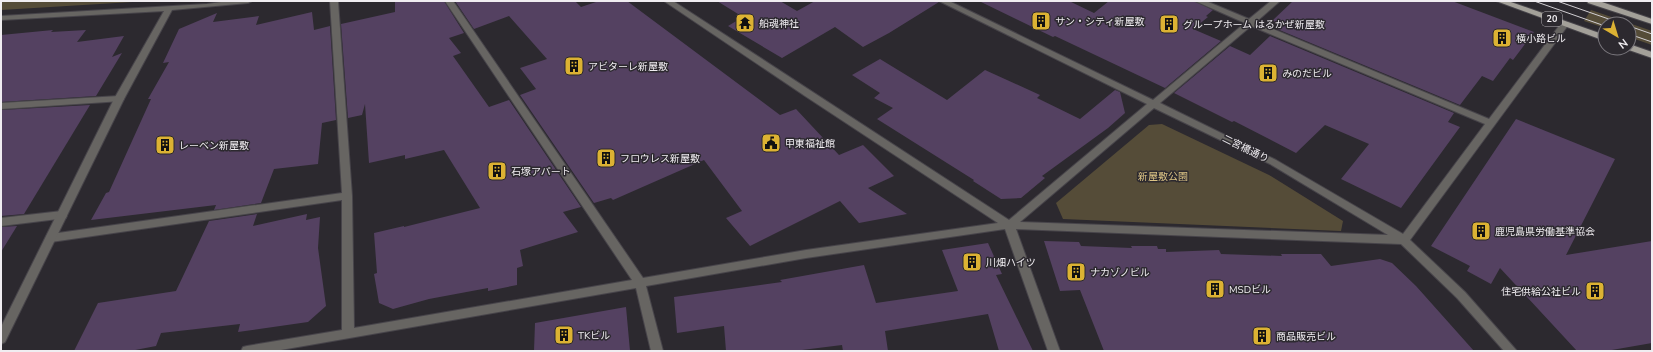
<svg xmlns="http://www.w3.org/2000/svg" width="1653" height="352" font-family="'Nunito Sans','Noto Sans JP',sans-serif">
  <style>
    .green { fill: #554c38 }
    .building { fill: #544161 }
    .lines { fill: none; stroke-linecap: round; stroke-linejoin: round }
    .minor-casing { stroke: #47444a; stroke-width: 2 }
    .tertiary-casing { stroke: #47444a; stroke-width: 2 }
    .primary-casing { stroke: #47444a; stroke-width: 2 }
    .minor { fill: #676562; fill-rule: evenodd }
    .tertiary { fill: #676562; fill-rule: evenodd }
    .primary { fill: #a3a099; fill-rule: evenodd }
    .tram { stroke: #d2cfd3; stroke-width: 1 }
    .labels { text-anchor: middle; stroke-width: 3; stroke-linejoin: round; paint-order: stroke }
    .shield { fill: #2c292f; stroke: #b5b2b7; stroke-width: 1 }
    .shield-label { font-size: 9px; font-weight: bold; fill: #f0edf1 }
    .poi-label { font-size: 10px; fill: #f0edf1; stroke: #2c292f; text-anchor: start }
    .street-label { font-size: 10px; fill: #f0edf1; stroke: #2c292f }
    .park-label { font-size: 10px; fill: #ddc485; stroke: #2c292f }
  </style>
  <rect width="100%" height="100%" fill="#2c292f"/>
  <g class="green">
    <path d="M 1,1 L 149,1 L 1,10 Z"/>
    <path d="M 1591,10 L 1652,31 L 1652,45 L 1629,37 L 1629,24 L 1605,24 L 1605,28 L 1584,21 Z"/>
    <path d="M 1162,124 L 1269,175 L 1343,221 L 1341,231 L 1063,219 L 1056,203 L 1149,125 Z"/>
  </g>
  <g class="building">
    <path d="M 395,1 L 444,1 L 464,33 L 449,38 L 461,53 L 453,56 L 489,107 L 509,100 L 581,207 L 563,212 L 578,232 L 520,250 L 523,266 L 517,268 L 517,285 L 488,291 L 488,288 L 429,299 L 393,309 L 379,303 L 374,274 L 377,273 L 374,233 L 404,226 L 404,227 L 480,208 L 444,150 L 405,159 L 405,155 L 369,163 L 365,104 L 362,115 L 348,118 L 341,24 L 395,12 Z"/>
    <path d="M 455,1 L 575,1 L 581,7 L 599,1 L 627,1 L 780,115 L 796,109 L 839,155 L 863,145 L 894,176 L 868,188 L 907,214 L 859,223 L 840,201 L 750,246 L 726,218 L 742,211 L 704,160 L 613,200 L 611,198 L 594,203 L 520,95 L 536,89 L 520,68 L 547,59 L 509,16 L 474,29 Z"/>
    <path d="M 717,1 L 780,1 L 797,11 L 815,1 L 938,1 L 939,2 L 889,33 L 863,47 L 835,27 L 782,58 L 728,26 L 743,17 Z"/>
    <path d="M 979,1 L 1069,1 L 1094,13 L 1109,1 L 1194,1 L 1213,10 L 1206,16 L 1208,17 L 1193,29 L 1221,41 L 1165,88 L 1055,36 L 1053,37 Z"/>
    <path d="M 1293,1 L 1452,1 L 1534,32 L 1513,60 L 1510,58 L 1493,81 L 1482,76 L 1460,105 L 1277,29 L 1278,28 L 1273,20 Z"/>
    <path d="M 312,12 L 314,30 L 330,26 L 336,120 L 322,123 L 318,164 L 274,169 L 261,203 L 214,210 L 216,205 L 91,220 L 106,193 L 109,192 L 151,99 L 148,99 L 169,62 L 163,63 L 179,29 L 217,13 L 213,22 L 259,16 L 256,25 Z"/>
    <path d="M 53,30 L 51,32 L 86,30 L 77,42 L 124,36 L 112,57 L 122,53 L 96,96 L 1,102 L 1,35 Z"/>
    <path d="M 1270,36 L 1454,113 L 1448,122 L 1460,127 L 1401,208 L 1341,179 L 1369,144 L 1325,125 L 1296,153 L 1234,121 L 1232,122 L 1174,93 L 1230,46 L 1250,55 Z"/>
    <path d="M 880,59 L 947,100 L 985,70 L 1040,95 L 1037,98 L 1080,119 L 1115,90 L 1120,92 L 1125,113 L 1108,128 L 1042,176 L 1045,178 L 1021,198 L 1001,199 L 973,181 L 974,180 L 877,119 L 893,108 L 874,98 L 880,93 L 852,75 Z"/>
    <path d="M 90,105 L 24,214 L 1,216 L 1,110 Z"/>
    <path d="M 1516,119 L 1615,159 L 1566,255 L 1652,241 L 1652,343 L 1606,351 L 1577,351 L 1500,268 L 1491,284 L 1467,271 L 1470,266 L 1431,246 Z"/>
    <path d="M 257,214 L 253,226 L 307,214 L 306,220 L 320,217 L 318,248 L 326,306 L 308,322 L 238,332 L 240,324 L 161,333 L 156,346 L 130,351 L 74,351 L 98,303 L 176,291 L 209,221 Z"/>
    <path d="M 17,226 L 1,252 L 1,227 Z"/>
    <path d="M 1044,241 L 1079,242 L 1081,246 L 1132,248 L 1131,246 L 1157,246 L 1158,249 L 1166,249 L 1166,252 L 1219,250 L 1221,254 L 1282,256 L 1281,254 L 1321,254 L 1331,266 L 1380,259 L 1392,263 L 1416,286 L 1474,351 L 1104,351 L 1080,290 L 1060,291 Z"/>
    <path d="M 988,243 L 1002,274 L 996,275 L 1033,351 L 999,351 L 988,314 L 885,331 L 888,351 L 843,351 L 842,345 L 794,351 L 726,351 L 724,326 L 677,333 L 674,297 L 782,282 L 780,280 L 864,265 L 876,303 L 958,291 L 942,250 Z"/>
    <path d="M 626,307 L 630,351 L 534,351 L 535,323 Z"/>
  </g>
  <g class="lines">
    <defs>
      <g id="minor">
        <path d="M 330,1 L 338,1 L 352,196 L 354,328 L 632,280 L 445,1 L 453,1 L 643,278 L 806,250 L 998,223 L 805,96 L 664,1 L 673,1 L 1009,220 L 1147,104 L 939,1 L 949,1 L 1153,100 L 1245,23 L 1195,1 L 1206,1 L 1249,19 L 1271,1 L 1280,1 L 1256,22 L 1489,119 L 1562,22 L 1568,22 L 1569,24 L 1410,240 L 1465,292 L 1517,351 L 1504,351 L 1457,298 L 1401,244 L 1016,229 L 1060,351 L 1048,351 L 1005,229 L 806,258 L 646,286 L 663,351 L 651,351 L 636,288 L 275,351 L 241,351 L 243,347 L 247,346 L 342,330 L 342,200 L 51,242 L 47,241 L 46,238 L 47,235 L 51,234 L 342,193 ZM 1251,26 L 1485,124 L 1403,234 L 1276,160 L 1160,103 ZM 1154,108 L 1270,164 L 1388,235 L 1020,222 Z"/>
        <path d="M 119,96 L 124,99 L 122,101 L 1,109 L 1,103 Z"/>
        <path d="M 62,211 L 66,212 L 67,215 L 66,218 L 1,226 L 1,218 Z"/>
      </g>
      <path id="tertiary" d="M 228,1 L 252,1 L 248,3 L 172,10 L 124,99 L 5,342 L 1,344 L 1,327 L 114,99 L 164,11 L 1,20 L 1,16 L 207,4 Z"/>
      <g id="primary">
        <path d="M 1496,1 L 1508,1 L 1605,35 L 1605,41 Z"/>
        <path d="M 1587,1 L 1599,1 L 1652,19 L 1652,24 L 1588,3 Z"/>
        <path d="M 1629,44 L 1652,52 L 1652,58 L 1626,49 L 1629,48 Z"/>
      </g>
    </defs>
    <use href="#minor" class="minor-casing"/>
    <use href="#tertiary" class="tertiary-casing"/>
    <use href="#primary" class="primary-casing"/>
    <use href="#minor" class="minor"/>
    <use href="#tertiary" class="tertiary"/>
    <use href="#primary" class="primary"/>
    <g class="tram">
      <path d="M 1534,1 L 1605,26"/>
      <path d="M 1557,1 L 1623,24"/>
      <path d="M 1629,26 L 1652,34"/>
      <path d="M 1629,34 L 1652,42"/>
    </g>
  </g>
  <defs>
    <symbol id="building-square" viewBox="-11 -11 22 22"><rect x="-9" y="-9" width="18" height="18" rx="4" fill="#dcb233" stroke="#2c292f"/><path d="M-4-6H4V6H1V3H-1V6H-4ZM-2.5-4.3h1.7v1.8h-1.7ZM.8-4.3h1.7v1.8H.8ZM-2.5-1h1.7V.8h-1.7ZM.8-1h1.7V.8H.8Z" fill="#111"/></symbol>
    <symbol id="temple-square" viewBox="-11 -11 22 22"><rect x="-9" y="-9" width="18" height="18" rx="4" fill="#dcb233" stroke="#2c292f"/><path d="M0-6L5-2H3V0L6.5 2.5H4V6H1.5V3h-3V6H-4V2.5H-6.5L-3 0V-2H-5Z" fill="#111"/></symbol>
    <symbol id="civic-square" viewBox="-11 -11 22 22"><rect x="-9" y="-9" width="18" height="18" rx="4" fill="#dcb233" stroke="#2c292f"/><path d="M-.6-6.5H3V-4.5H.6V-3L4-1V1h2V6H-6V1h2V-1L-.6-3ZM-1.2 2.5V6h2.4V2.5Z" fill="#111"/></symbol>
  </defs>
  <g fill-rule="evenodd">
    <use href="#building-square" x="1030" y="10" width="22" height="22"/>
    <use href="#temple-square" x="734" y="12" width="22" height="22"/>
    <use href="#building-square" x="1158" y="13" width="22" height="22"/>
    <use href="#building-square" x="1491" y="27" width="22" height="22"/>
    <use href="#building-square" x="563" y="55" width="22" height="22"/>
    <use href="#building-square" x="1257" y="62" width="22" height="22"/>
    <use href="#civic-square" x="760" y="132" width="22" height="22"/>
    <use href="#building-square" x="154" y="134" width="22" height="22"/>
    <use href="#building-square" x="595" y="147" width="22" height="22"/>
    <use href="#building-square" x="486" y="160" width="22" height="22"/>
    <use href="#building-square" x="1470" y="220" width="22" height="22"/>
    <use href="#building-square" x="961" y="251" width="22" height="22"/>
    <use href="#building-square" x="1065" y="261" width="22" height="22"/>
    <use href="#building-square" x="1204" y="278" width="22" height="22"/>
    <use href="#building-square" x="1584" y="280" width="22" height="22"/>
    <use href="#building-square" x="553" y="324" width="22" height="22"/>
    <use href="#building-square" x="1251" y="325" width="22" height="22"/>
  </g>
  <g class="labels">
    <rect class="shield" x="1542" y="12" width="20" height="14" rx="3"/>
    <g class="shield-label">
      <text x="1552" y="22">20</text>
    </g>
    <g class="poi-label">
      <text x="1055" y="25">サン・シティ新屋敷</text>
      <text x="759" y="27">船魂神社</text>
      <text x="1183" y="28">グループホーム はるかぜ新屋敷</text>
      <text x="1516" y="42">横小路ビル</text>
      <text x="588" y="70">アビターレ新屋敷</text>
      <text x="1282" y="77">みのだビル</text>
      <text x="785" y="147">甲東福祉館</text>
      <text x="179" y="149">レーベン新屋敷</text>
      <text x="620" y="162">フロウレス新屋敷</text>
      <text x="511" y="175">石塚アパート</text>
      <text x="1495" y="235">鹿児島県労働基準協会</text>
      <text x="986" y="266">川畑ハイツ</text>
      <text x="1090" y="276">ナカゾノビル</text>
      <text x="1229" y="293">MSDビル</text>
      <text x="1581" y="295" text-anchor="end">住宅供給公社ビル</text>
      <text x="578" y="339">TKビル</text>
      <text x="1276" y="340">商品販売ビル</text>
    </g>
    <g class="street-label">
      <text transform="translate(1246 148) rotate(26)" y="4">二宮橋通り</text>
    </g>
    <g class="park-label">
      <text x="1163" y="180">新屋敷公園</text>
    </g>
  </g>
  <rect width="1653" height="352" fill="none" stroke="#f0edf1" stroke-width="4"/>
  <g transform="translate(1617 36) rotate(142)"><circle r="19" fill="#2c292f" stroke="#7a777d"/>
  <path d="M0-3L7 15L0 10L-7 15Z" fill="#dcb233"/>
  <text y="-6" font-size="11" font-weight="bold" text-anchor="middle" fill="#f0edf1">N</text>
  </g>
</svg>
